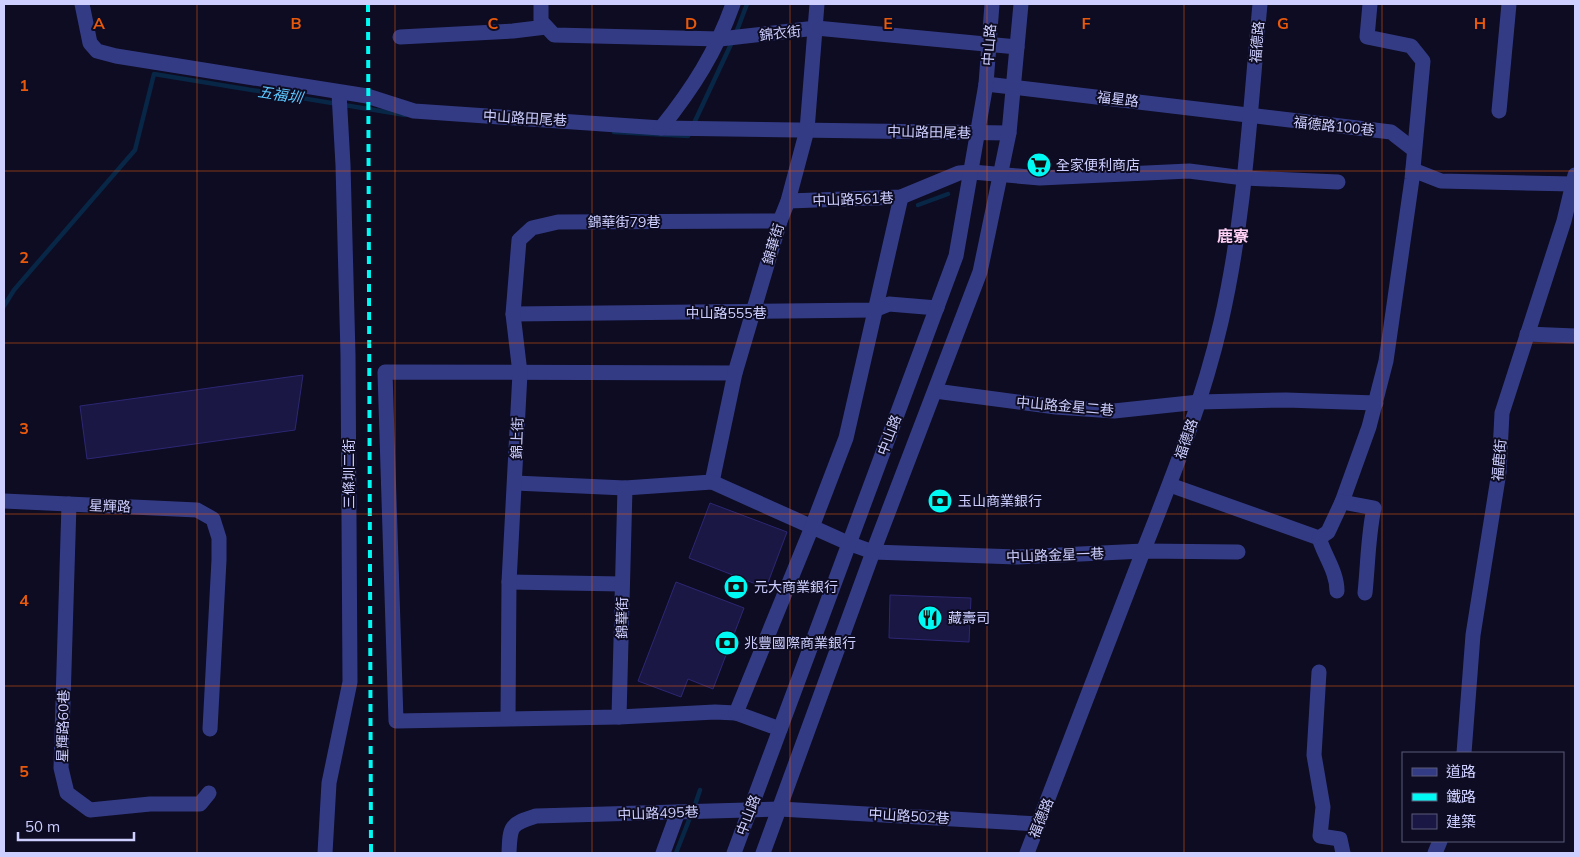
<svg xmlns="http://www.w3.org/2000/svg" width="1579" height="857" font-family="Mulish,'Noto Sans TC',sans-serif">
  <style>
    .lines { fill: none; stroke-linecap: round; stroke-linejoin: round }
    .stream { stroke: #082646; stroke-width: 4.5 }
    .building { fill: #1a1745; stroke: #2d2773 }
    .minor { stroke: #343b85; stroke-width: 15 }
    .rail { stroke: #00f9f2; stroke-width: 4; stroke-dasharray: 8 6; stroke-linecap: butt }
    .grid { fill: none; stroke: #e8590c; stroke-width: 1; stroke-opacity: 0.55 }
    .labels { text-anchor: middle; stroke-width: 4; stroke-linejoin: round; paint-order: stroke }
    .street-label { font-size: 14px; fill: #cecfff; stroke: #0d0c23 }
    .poi-label { font-size: 14px; fill: #cecfff; stroke: #0d0c23; text-anchor: start }
    .water-label { font-size: 15px; font-style: italic; fill: #5cc8ff; stroke: #0d0c23 }
    .quarter-label { font-size: 16px; font-weight: bold; fill: #ffd0f4; stroke: #0d0c23 }
    .grid-label { font-size: 16px; text-anchor: middle; font-weight: bold; fill: #e8590c; stroke: #0d0c23; stroke-width: 4; stroke-linejoin: round; paint-order: stroke }
  </style>
  <rect width="100%" height="100%" fill="#0d0c23"/>
  <g class="lines">
    <g class="stream">
      <path d="M 736,33 L 747,4"/>
      <path d="M 614,132 L 688,136 L 733,40"/>
      <path d="M 918,205 L 948,194"/>
      <path d="M 4,306 L 14,290 L 135,150 L 154,74 L 405,115"/>
      <path d="M 694,808 L 700,790"/>
      <path d="M 676,853 L 691,815"/>
    </g>
  </g>
  <g class="building">
    <path d="M 303,375 L 295,430 L 87,459 L 80,406 Z"/>
    <path d="M 710,503 L 787,532 L 766,588 L 689,558 Z"/>
    <path d="M 676,582 L 744,608 L 713,689 L 688,679 L 681,697 L 638,681 Z"/>
    <path d="M 890,595 L 971,598 L 969,642 L 889,638 Z"/>
  </g>
  <g class="lines">
    <g class="minor">
      <path d="M 82,4 L 90,43 L 97,51 L 116,56 L 367,96 L 414,111 L 661,128 L 1009,133"/>
      <path d="M 541,4 L 541,21 L 554,35 L 720,39 L 816,28 L 1017,47"/>
      <path d="M 400,37 L 513,31 L 546,27"/>
      <path d="M 986,84 L 1391,132 L 1413,149"/>
      <path d="M 1499,111 L 1509,4"/>
      <path d="M 661,128 C 693,88 716,52 733,4"/>
      <path d="M 1413,170 L 1441,181 L 1573,184"/>
      <path d="M 788,201 L 901,197 L 959,173 L 972,172 L 1040,178 L 1189,171 L 1244,178 L 1338,182"/>
      <path d="M 513,314 L 874,310 L 889,304 L 937,308"/>
      <path d="M 1527,334 L 1575,336"/>
      <path d="M 735,373 L 385,372 L 396,721 L 619,717 L 715,712 L 736,713 L 780,729"/>
      <path d="M 935,391 L 1056,407 L 1114,411 L 1199,402 L 1286,400 L 1376,403"/>
      <path d="M 712,482 L 735,373 L 780,221 L 788,201 L 807,130 L 817,4"/>
      <path d="M 515,483 L 625,488 L 712,482 L 848,543 L 873,552 L 1017,557 L 1144,551 L 1238,552"/>
      <path d="M 1170,485 L 1319,538 L 1328,532 L 1342,502 L 1369,427 L 1386,361 L 1412,179 L 1423,61 L 1411,46 L 1367,37 L 1370,4"/>
      <path d="M 4,501 L 197,510 L 213,519 L 219,538 L 219,560 L 210,729"/>
      <path d="M 1342,502 L 1374,508 C 1368,536 1368,564 1365,593"/>
      <path d="M 69,504 L 61,768 L 67,793 L 90,810 L 150,804 L 200,804 L 209,793"/>
      <path d="M 1319,538 C 1325,557 1337,572 1337,591"/>
      <path d="M 509,582 L 622,584"/>
      <path d="M 1319,672 L 1314,755 L 1323,807 L 1320,836 L 1340,839 L 1343,853"/>
      <path d="M 736,713 L 812,527 L 846,438 L 901,197"/>
      <path d="M 619,717 L 625,488"/>
      <path d="M 508,718 L 509,582 L 520,373 L 513,314 L 519,240 L 532,228 L 558,222 L 780,221"/>
      <path d="M 1464,753 L 1473,635 L 1499,472 L 1502,413 L 1564,221 L 1575,175"/>
      <path d="M 325,853 L 329,783 L 350,682 L 348,355 L 343,165 L 339,93"/>
      <path d="M 509,853 C 510,826 510,824 536,816 L 780,809 L 1039,824"/>
      <path d="M 663,853 L 678,812"/>
      <path d="M 734,853 L 956,256 L 986,84 L 992,4"/>
      <path d="M 763,853 L 873,552 L 980,272 L 1009,133 L 1021,4"/>
      <path d="M 1027,853 C 1065,756 1102,659 1139,562 C 1170,483 1202,405 1221,322 C 1245,218 1250,110 1260,4"/>
      <path d="M 1435,853 L 1440,841"/>
    </g>
    <path class="rail" d="M 368,4 L 371,853"/>
  </g>
  <path class="grid" d="M 197,4 L 197,853M 395,4 L 395,853M 592,4 L 592,853M 790,4 L 790,853M 987,4 L 987,853M 1184,4 L 1184,853M 1382,4 L 1382,853M 4,171 L 1575,171M 4,343 L 1575,343M 4,514 L 1575,514M 4,686 L 1575,686"/>
  <defs>
    <symbol id="supermarket-disc" viewBox="-11 -11 22 22"><circle r="9.5" fill="#00f9f2" stroke="#0d0c23"/><path d="M-6-5.5h2.5l.6 2H6L4.5 2H-2.5L-4.4-4H-6ZM-1.5 3.2a1.3 1.3 0 1 0 .1 0ZM3 3.2a1.3 1.3 0 1 0 .1 0Z" fill="#111"/></symbol>
    <symbol id="bank-disc" viewBox="-11 -11 22 22"><circle r="9.5" fill="#00f9f2" stroke="#0d0c23"/><path d="M-6-4H6V4H-6ZM0-2.3a2.3 2.3 0 1 0 0 4.6a2.3 2.3 0 1 0 0-4.6Z" fill="#111"/></symbol>
    <symbol id="restaurant-disc" viewBox="-11 -11 22 22"><circle r="9.5" fill="#00f9f2" stroke="#0d0c23"/><path d="M-5-6h1v4h1v-4h1v4h1v-4h1v5L-1.5 .5V6h-2V.5L-5-1ZM5-6V6H3V1.5H1.5Q1.5-4 5-6Z" fill="#111"/></symbol>
  </defs>
  <g fill-rule="evenodd">
    <use href="#supermarket-disc" x="1025" y="151" width="28" height="28"/>
    <use href="#bank-disc" x="926" y="487" width="28" height="28"/>
    <use href="#bank-disc" x="722" y="573" width="28" height="28"/>
    <use href="#restaurant-disc" x="916" y="604" width="28" height="28"/>
    <use href="#bank-disc" x="713" y="629" width="28" height="28"/>
  </g>
  <g class="labels">
    <g class="street-label">
      <text transform="translate(780 33) rotate(-6)" y="5">錦衣街</text>
      <text transform="translate(1257 42) rotate(-85)" y="5">福德路</text>
      <text transform="translate(989 45) rotate(-86)" y="5">中山路</text>
      <text transform="translate(1118 99) rotate(7)" y="5">福星路</text>
      <text transform="translate(525 118) rotate(3)" y="5">中山路田尾巷</text>
      <text transform="translate(1334 126) rotate(6)" y="5">福德路100巷</text>
      <text transform="translate(929 132) rotate(1)" y="5">中山路田尾巷</text>
      <text transform="translate(853 199) rotate(-2)" y="5">中山路561巷</text>
      <text x="624" y="227">錦華街79巷</text>
      <text transform="translate(773 244) rotate(-73)" y="5">錦華街</text>
      <text x="726" y="318">中山路555巷</text>
      <text transform="translate(1065 406) rotate(5)" y="5">中山路金星二巷</text>
      <text transform="translate(889 435) rotate(-69)" y="5">中山路</text>
      <text transform="translate(517 438) rotate(-88)" y="5">錦上街</text>
      <text transform="translate(1186 439) rotate(-71)" y="5">福德路</text>
      <text transform="translate(1499 460) rotate(-85)" y="5">福鹿街</text>
      <text transform="translate(349 474) rotate(-90)" y="5">三條圳二街</text>
      <text transform="translate(110 506) rotate(2)" y="5">星輝路</text>
      <text transform="translate(1055 555) rotate(-2)" y="5">中山路金星一巷</text>
      <text transform="translate(622 618) rotate(-89)" y="5">錦華街</text>
      <text transform="translate(63 726) rotate(-89)" y="5">星輝路60巷</text>
      <text transform="translate(658 813) rotate(-2)" y="5">中山路495巷</text>
      <text transform="translate(748 815) rotate(-69)" y="5">中山路</text>
      <text transform="translate(909 816) rotate(3)" y="5">中山路502巷</text>
      <text transform="translate(1041 818) rotate(-68)" y="5">福德路</text>
    </g>
    <g class="poi-label">
      <text x="1056" y="170">全家便利商店</text>
      <text x="958" y="506">玉山商業銀行</text>
      <text x="754" y="592">元大商業銀行</text>
      <text x="948" y="623">藏壽司</text>
      <text x="744" y="648">兆豐國際商業銀行</text>
    </g>
    <g class="water-label">
      <text transform="translate(280 95) rotate(9)" y="5">五福圳</text>
    </g>
    <g class="quarter-label">
      <text x="1233" y="242">鹿寮</text>
    </g>
  </g>
  <g class="grid-label">
    <text x="99" y="29">A</text>
    <text x="296" y="29">B</text>
    <text x="493" y="29">C</text>
    <text x="691" y="29">D</text>
    <text x="888" y="29">E</text>
    <text x="1086" y="29">F</text>
    <text x="1283" y="29">G</text>
    <text x="1480" y="29">H</text>
    <text x="24" y="91">1</text>
    <text x="24" y="263">2</text>
    <text x="24" y="434">3</text>
    <text x="24" y="606">4</text>
    <text x="24" y="777">5</text>
  </g>
  <rect width="1579" height="857" fill="none" stroke="#cecfff" stroke-width="10"/>
  <rect x="1402" y="752" width="162" height="90" fill="#0d0c23" stroke="#5a5a7b"/>
  <rect x="1412" y="768" width="25" height="8" fill="#343b85" stroke="#5a5a7b"/>
  <text x="1446" y="777" font-size="15" fill="#cecfff">道路</text>
  <rect x="1412" y="793" width="25" height="8" fill="#00f9f2" stroke="#5a5a7b"/>
  <text x="1446" y="802" font-size="15" fill="#cecfff">鐵路</text>
  <rect x="1412" y="814" width="25" height="15" fill="#1a1745" stroke="#5a5a7b"/>
  <text x="1446" y="827" font-size="15" fill="#cecfff">建築</text>
  <path d="M18 832v8h116v-8" fill="none" stroke="#cecfff" stroke-width="2.5"/>
  <text x="25" y="832" font-size="15" fill="#cecfff" stroke="#0d0c23" stroke-width="4" paint-order="stroke">50 m</text>
</svg>
